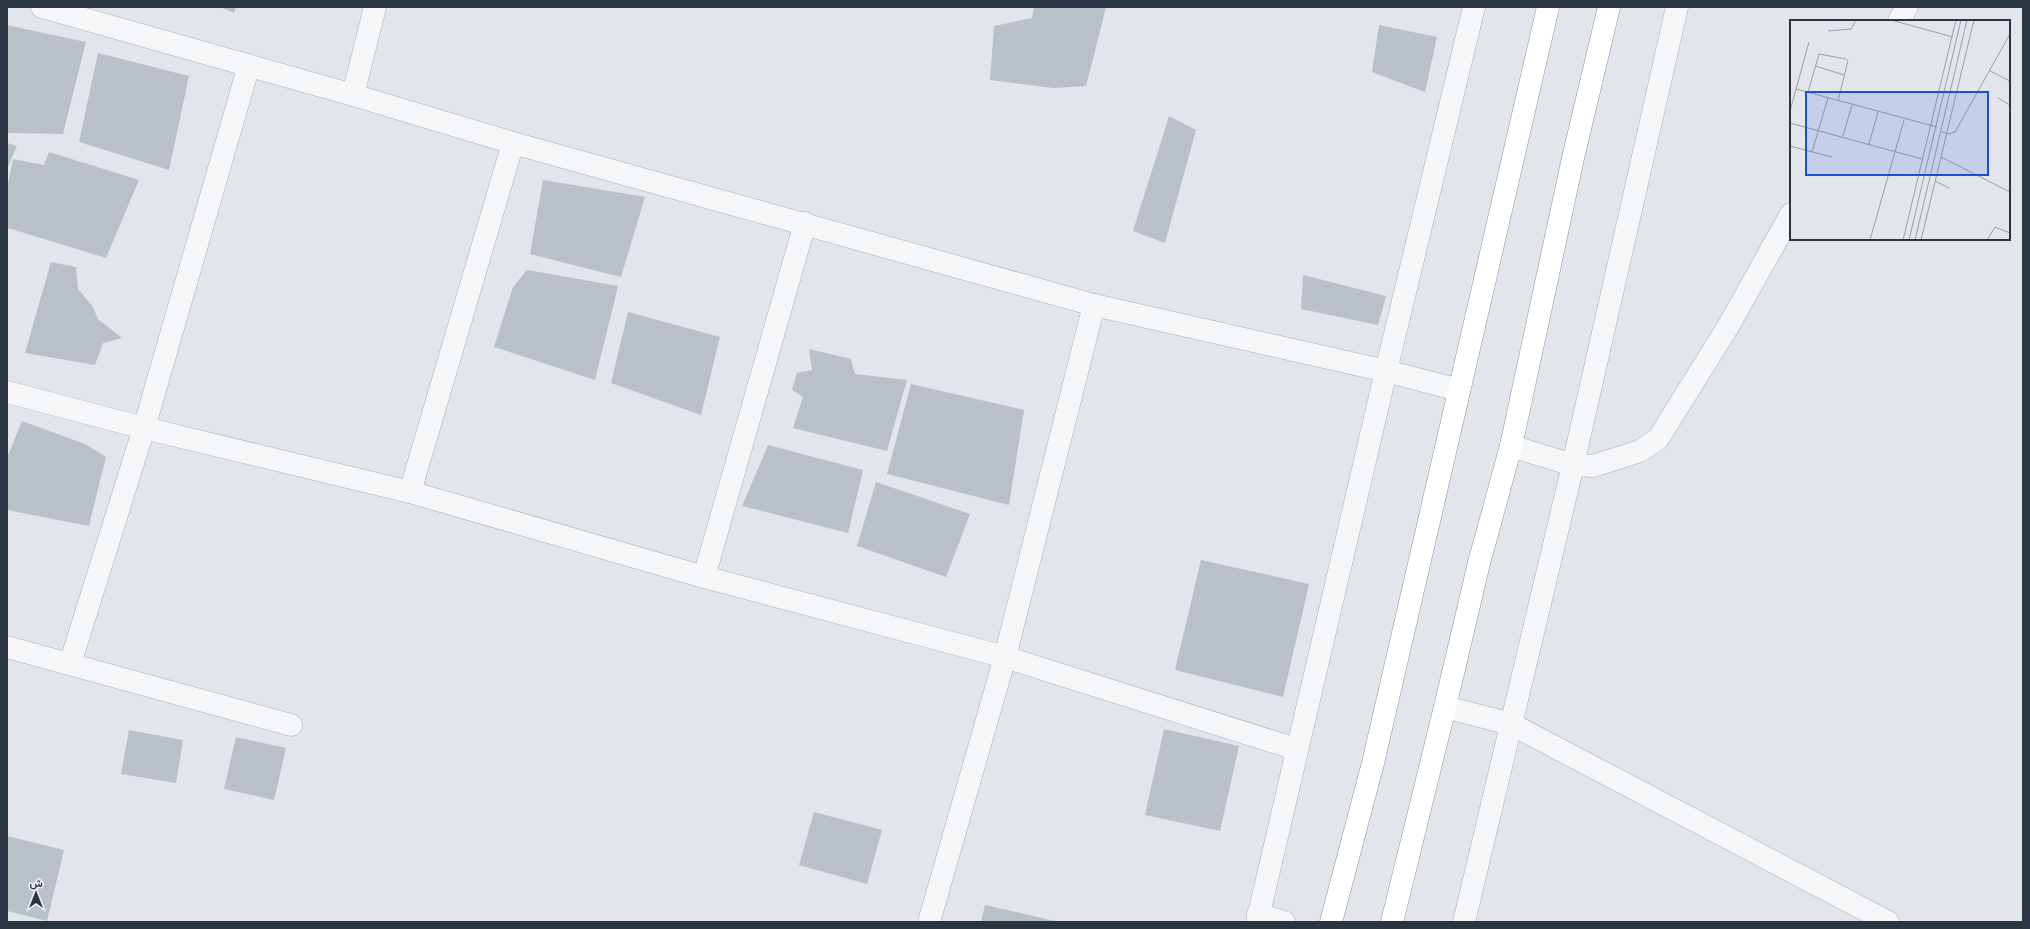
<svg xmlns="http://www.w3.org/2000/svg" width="2030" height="929" font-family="Lato,Vazirmatn,sans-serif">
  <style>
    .building { fill: #b9c0c7 }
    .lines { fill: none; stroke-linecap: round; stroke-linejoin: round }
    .minor-casing { stroke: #a7adb4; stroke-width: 23 }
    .trunk-casing { stroke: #8995a0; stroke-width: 23 }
    .minor { stroke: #f4f6f8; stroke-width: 22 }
    .trunk { stroke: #fff; stroke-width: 22 }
    .inset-road { fill: none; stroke: #989fa6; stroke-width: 1 }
    .view { fill: #1d4ed8; fill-opacity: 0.15; stroke: #1d4ed8; stroke-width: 2 }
    .inset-edge { fill: none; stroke: #2a3541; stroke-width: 2 }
  </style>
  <rect width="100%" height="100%" fill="#e2e6ea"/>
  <g class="building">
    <path d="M 220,7 L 236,7 L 234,13 Z"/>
    <path d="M 1034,7 L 1106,7 L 1086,86 L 1053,88 L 990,80 L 994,26 L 1032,18 Z"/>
    <path d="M 7,25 L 86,42 L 63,134 L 7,133 Z"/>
    <path d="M 1379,25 L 1437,37 L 1425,92 L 1372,72 Z"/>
    <path d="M 98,53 L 189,76 L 169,170 L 79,142 Z"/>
    <path d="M 1169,116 L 1196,130 L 1165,243 L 1133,231 Z"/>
    <path d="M 7,143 L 17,146 L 7,169 Z"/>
    <path d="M 49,152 L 139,180 L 106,258 L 8,228 L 7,189 L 13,159 L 44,165 Z"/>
    <path d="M 543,180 L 645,197 L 621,277 L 530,254 Z"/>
    <path d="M 51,262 L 76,267 L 78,289 L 93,307 L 98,319 L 122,338 L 103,343 L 95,365 L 25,353 Z"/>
    <path d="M 527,270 L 618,286 L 595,380 L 494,347 L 513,287 Z"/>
    <path d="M 1303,275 L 1386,296 L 1378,325 L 1301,309 Z"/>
    <path d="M 628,312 L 720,337 L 701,415 L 611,383 Z"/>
    <path d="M 809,349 L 851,359 L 855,374 L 907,380 L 887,451 L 793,428 L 803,397 L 792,390 L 797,373 L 812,370 Z"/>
    <path d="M 911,384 L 1024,410 L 1009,505 L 887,474 Z"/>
    <path d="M 22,421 L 85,444 L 106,457 L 89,526 L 7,510 L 7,458 Z"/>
    <path d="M 768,445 L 863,470 L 848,533 L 742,506 Z"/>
    <path d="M 876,482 L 970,514 L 946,577 L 857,546 Z"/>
    <path d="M 1201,560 L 1309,584 L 1283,697 L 1175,670 Z"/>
    <path d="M 1164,729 L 1239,746 L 1220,831 L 1145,815 Z"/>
    <path d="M 129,730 L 183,740 L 176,783 L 121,774 Z"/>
    <path d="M 236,737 L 286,748 L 274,800 L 224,789 Z"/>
    <path d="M 814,812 L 882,830 L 867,884 L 799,865 Z"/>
    <path d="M 7,836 L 64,850 L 47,921 L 7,911 Z"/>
    <path d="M 985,905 L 1055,921 L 1055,922 L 981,922 Z"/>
  </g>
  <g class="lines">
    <defs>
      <g id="minor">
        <path d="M 42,7 L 353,95 L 513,143 L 1094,305 L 1386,371 L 1459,390"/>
        <path d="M 1899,21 L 1907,7"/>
        <path d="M 353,95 L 375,7"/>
        <path d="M 7,392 L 144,428 L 410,492 L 704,577 L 1005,657 L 1296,749"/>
        <path d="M 1511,446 L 1573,465 L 1593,466 L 1640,451 L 1658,439 L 1729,325 L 1791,214"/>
        <path d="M 410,492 L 513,143"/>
        <path d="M 704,577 L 805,223"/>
        <path d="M 7,647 L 291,725"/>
        <path d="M 70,664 L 144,428 L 249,65"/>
        <path d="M 1445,707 L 1511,724 L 1888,922"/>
        <path d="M 1258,914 L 1284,922"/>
        <path d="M 929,922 L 1005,657 L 1094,305"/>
        <path d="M 1257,922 L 1386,371 L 1474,7"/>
        <path d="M 1464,922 L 1573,465 L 1677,7"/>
      </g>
      <g id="trunk">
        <path d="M 1331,922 L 1373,763 L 1548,7"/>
        <path d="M 1392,922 L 1445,707 L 1479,563 L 1511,446 L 1573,158 L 1609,7"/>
      </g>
    </defs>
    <use href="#minor" class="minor-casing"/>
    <use href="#trunk" class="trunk-casing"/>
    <use href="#minor" class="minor"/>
    <use href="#trunk" class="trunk"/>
  </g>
  <g transform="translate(1790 20)">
    <rect width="220" height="220" fill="#e2e6ea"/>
    <path class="inset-road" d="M 101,0 L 163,17M 38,11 L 61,9 L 66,0M 25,46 L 54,55M 200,51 L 220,61M 6,69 L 147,107M 18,72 L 29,34 L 56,39 L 58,41 L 48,81M 208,78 L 220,85M 0,91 L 19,22M 0,103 L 132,139M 152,112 L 159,114 L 165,112 L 220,14M 53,116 L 62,85M 79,124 L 88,92M 0,126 L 42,137M 22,132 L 38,78M 151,137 L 220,172M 145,161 L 159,168M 80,220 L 114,100M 113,220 L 166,0M 119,220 L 171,0M 125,220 L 177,0M 131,220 L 184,0M 197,220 L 205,207 L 220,213"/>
    <path class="view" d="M 16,72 L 198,72 L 198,155 L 16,155 Z"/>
    <rect width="220" height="220" class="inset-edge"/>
  </g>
  <rect width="2030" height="929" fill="none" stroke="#2a3541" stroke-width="16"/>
  <g transform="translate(36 893)" stroke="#f1f4f7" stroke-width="3" paint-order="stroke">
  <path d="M0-3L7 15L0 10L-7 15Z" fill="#2a3541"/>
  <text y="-6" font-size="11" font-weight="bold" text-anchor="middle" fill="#2a3541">ش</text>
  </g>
</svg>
